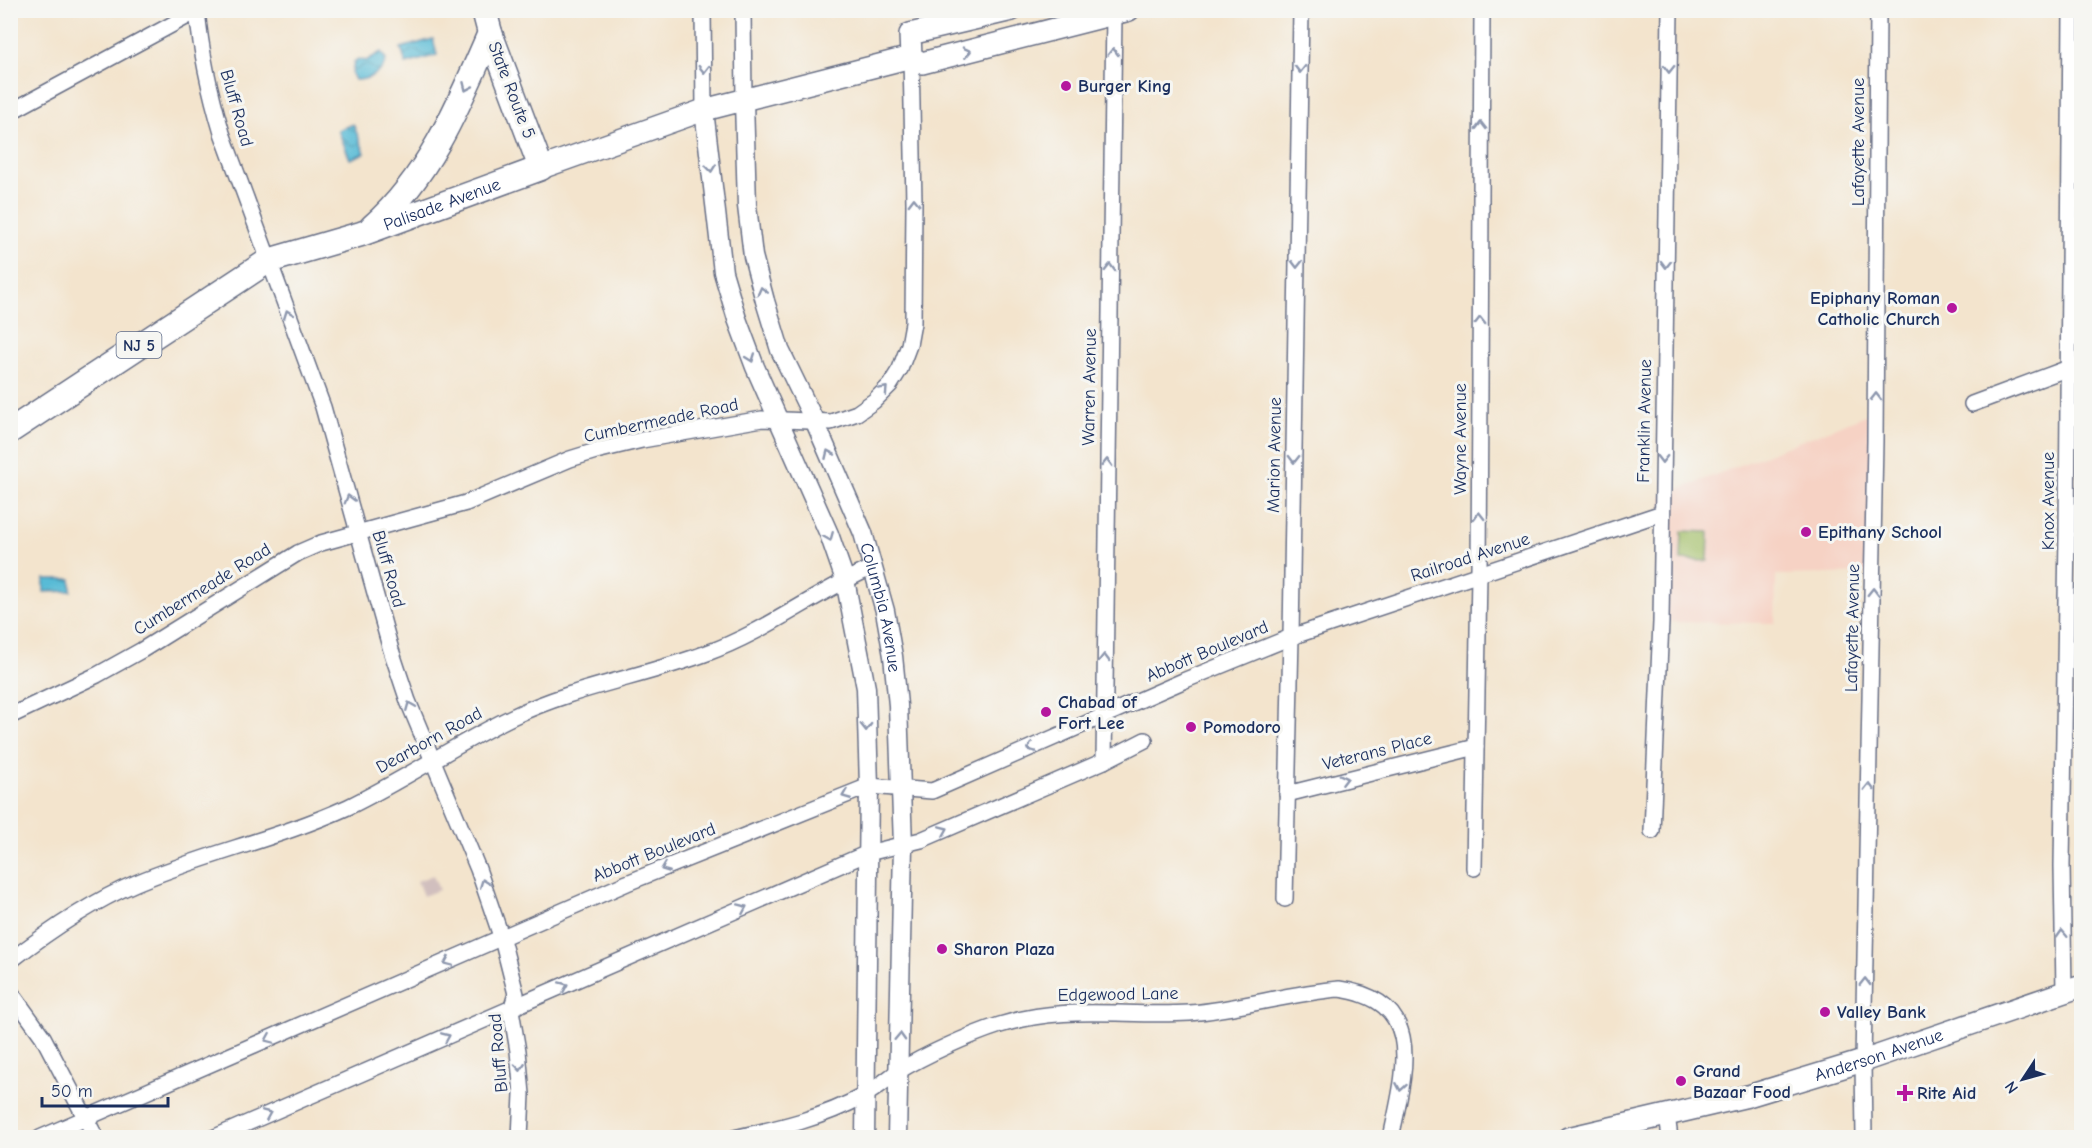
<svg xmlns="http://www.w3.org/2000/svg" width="2092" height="1148" font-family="'Comic Neue',sans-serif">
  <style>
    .built { fill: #f6d2c4 }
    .industrial { fill: #d1bfbe }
    .park { fill: #a1be66; stroke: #5e7662; stroke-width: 1.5 }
    .water { fill: url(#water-waves); stroke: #3a759a; stroke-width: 1.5 }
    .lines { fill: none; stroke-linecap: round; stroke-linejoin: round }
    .minor-casing { stroke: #676e85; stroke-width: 18 }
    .tertiary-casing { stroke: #676e85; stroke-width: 21 }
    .secondary-casing { stroke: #676e85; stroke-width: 24 }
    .primary-casing { stroke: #676e85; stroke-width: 27 }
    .minor { stroke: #fff; stroke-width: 15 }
    .tertiary { stroke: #fff; stroke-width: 18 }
    .secondary { stroke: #fff; stroke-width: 21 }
    .primary { stroke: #fff; stroke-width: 24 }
    .oneway { stroke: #8d97ae }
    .poi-dot { fill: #b5179e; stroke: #f6f6f2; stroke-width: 2 }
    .labels { text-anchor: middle; stroke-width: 6; stroke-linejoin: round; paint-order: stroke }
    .shield { fill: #f6f6f2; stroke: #5d6b8a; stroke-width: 1.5 }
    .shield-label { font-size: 16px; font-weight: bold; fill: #1b2f5e }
    .poi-label { font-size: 18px; font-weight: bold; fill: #1b2f5e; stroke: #f6f6f2; text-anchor: start }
    .street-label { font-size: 18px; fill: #1b2f5e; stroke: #f6f6f2 }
  </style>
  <defs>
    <pattern id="water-waves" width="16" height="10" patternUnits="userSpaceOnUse" patternTransform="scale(1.5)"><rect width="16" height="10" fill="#58bbd6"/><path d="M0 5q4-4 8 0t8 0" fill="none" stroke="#4898b1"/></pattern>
  </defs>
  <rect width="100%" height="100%" fill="#f6f6f2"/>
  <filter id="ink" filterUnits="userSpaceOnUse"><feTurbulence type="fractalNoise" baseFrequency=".0167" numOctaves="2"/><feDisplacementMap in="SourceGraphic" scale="12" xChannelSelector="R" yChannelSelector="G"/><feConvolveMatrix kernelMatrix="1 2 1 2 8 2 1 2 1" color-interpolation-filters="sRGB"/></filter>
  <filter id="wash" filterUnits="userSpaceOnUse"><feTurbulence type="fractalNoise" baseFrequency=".008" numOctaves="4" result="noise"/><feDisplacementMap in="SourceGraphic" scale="24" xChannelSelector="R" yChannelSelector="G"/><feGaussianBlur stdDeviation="1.35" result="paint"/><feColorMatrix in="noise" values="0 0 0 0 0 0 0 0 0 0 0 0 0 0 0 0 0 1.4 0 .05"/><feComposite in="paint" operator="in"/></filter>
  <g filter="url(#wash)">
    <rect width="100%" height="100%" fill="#f3e4cd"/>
    <path class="built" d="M 1876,411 L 1873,573 L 1776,575 L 1775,623 L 1661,622 L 1662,496 Z"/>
    <path class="industrial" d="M 433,875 L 439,890 L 423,896 L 417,881 Z"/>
    <path class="park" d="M 1682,531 L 1709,532 L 1708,561 L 1681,560 Z"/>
    <g class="water">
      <path d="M 433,39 L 437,55 L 406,64 L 401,48 Z"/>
      <path d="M 381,52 L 386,60 C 383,73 368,80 355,80 L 352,74 L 354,62 L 358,59 L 366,61 Z"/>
      <path d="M 353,124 L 365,153 L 350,159 L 338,130 Z"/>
      <path d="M 44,579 L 71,579 L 71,591 L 44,592 Z"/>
    </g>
  </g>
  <g filter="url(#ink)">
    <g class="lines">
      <defs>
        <g id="minor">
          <path d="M 197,10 C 201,53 210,93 222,133 L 323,407 L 391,650 L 408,701 L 478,869 L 502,939 L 516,994 L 511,1010 L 518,1051 L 522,1094 L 520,1138"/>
          <path d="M 703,10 L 704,110"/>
          <path d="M 743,10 L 744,101"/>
          <path d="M 10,112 L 199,10"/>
          <path d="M 1972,404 L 2082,363"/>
          <path d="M 10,716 L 97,675 L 142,650 L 298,553 L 321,543 L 466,503 L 570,459 L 596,451 L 642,440 L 762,419 L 831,422 L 857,413 L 874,401 L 890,385 L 900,369 L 909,345 L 913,323 L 914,203 L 911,57"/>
          <path d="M 1104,761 L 1114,14"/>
          <path d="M 1287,794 L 1476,747"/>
          <path d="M 1652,831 L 1661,622 L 1670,10"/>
          <path d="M 1474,868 L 1479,574 L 1482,10"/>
          <path d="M 1285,899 L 1291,637 L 1301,10"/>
          <path d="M 10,961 C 49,931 91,902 136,883 C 205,854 280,838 348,807 C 404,780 456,744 512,717 C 574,687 643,677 707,653 C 766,632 816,592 873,567"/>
          <path d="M 10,991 L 43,1037 L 96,1138"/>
          <path d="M 2064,992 L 2062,866 L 2067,534 L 2071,10"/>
          <path d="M 1667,1115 L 1670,1138"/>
          <path d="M 40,1138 L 627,883 L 869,786 L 932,791 L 1183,681 L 1291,637 L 1662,513"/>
          <path d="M 213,1138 L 868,853 L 921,840 L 1104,761 L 1145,740"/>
          <path d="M 734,1138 C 779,1128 823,1118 863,1096 C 875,1090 886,1080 897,1072 C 925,1055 969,1035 1000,1025 C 1066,1004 1124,1017 1190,1013 C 1240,1009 1289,993 1339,989 C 1428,1001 1404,1074 1391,1138"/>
          <path d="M 1864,1138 L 1863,1061 L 1875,441 L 1878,10"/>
        </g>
        <g id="tertiary">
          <path id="s1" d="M 744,101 L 747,206 L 753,256 L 765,301 L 780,350 L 815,422 L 863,533 L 885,611 L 893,656 L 898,705 L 903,845 L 897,1138"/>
          <path d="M 704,110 L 723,272 L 737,319 L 755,367 L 829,534 L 845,580 L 866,688 L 869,786 L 865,1138"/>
        </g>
        <g id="secondary">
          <path d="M 911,57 L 910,34 L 1012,10"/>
          <path d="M 541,168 L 704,110 L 911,57 L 922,63 L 1129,10"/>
          <path id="s2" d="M 1568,1138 L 1748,1096 L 1863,1061 L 2082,986"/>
        </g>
        <g id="primary">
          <path d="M 372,227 C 430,176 460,102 490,33"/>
          <path id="s3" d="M 10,431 L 268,261 L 361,234 L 541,168 L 490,33 L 484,10"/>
        </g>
      </defs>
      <use href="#minor" class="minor-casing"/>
      <use href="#tertiary" class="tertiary-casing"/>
      <use href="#secondary" class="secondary-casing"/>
      <use href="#primary" class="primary-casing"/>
      <use href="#minor" class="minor"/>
      <use href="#tertiary" class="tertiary"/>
      <use href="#secondary" class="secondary"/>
      <use href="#primary" class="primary"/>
    </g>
    <defs><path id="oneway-chevron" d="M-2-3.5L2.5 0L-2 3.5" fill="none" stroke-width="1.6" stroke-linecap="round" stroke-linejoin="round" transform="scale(1.5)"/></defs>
    <g class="oneway">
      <use href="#oneway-chevron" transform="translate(967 52) rotate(-13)"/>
      <use href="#oneway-chevron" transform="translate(1113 52) rotate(-89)"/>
      <use href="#oneway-chevron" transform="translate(704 69) rotate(89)"/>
      <use href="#oneway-chevron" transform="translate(1300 69) rotate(91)"/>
      <use href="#oneway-chevron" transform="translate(1669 69) rotate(91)"/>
      <use href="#oneway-chevron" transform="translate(467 87) rotate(114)"/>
      <use href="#oneway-chevron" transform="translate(1481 126) rotate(-90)"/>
      <use href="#oneway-chevron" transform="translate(711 168) rotate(84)"/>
      <use href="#oneway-chevron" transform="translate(914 202) rotate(-91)"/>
      <use href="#oneway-chevron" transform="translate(1297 264) rotate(91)"/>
      <use href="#oneway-chevron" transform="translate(1666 264) rotate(91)"/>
      <use href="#oneway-chevron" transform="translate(1110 268) rotate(-89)"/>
      <use href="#oneway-chevron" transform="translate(762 291) rotate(-104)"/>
      <use href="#oneway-chevron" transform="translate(288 314) rotate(-110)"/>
      <use href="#oneway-chevron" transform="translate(1480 321) rotate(-90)"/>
      <use href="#oneway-chevron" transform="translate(751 358) rotate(70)"/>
      <use href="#oneway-chevron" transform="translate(884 390) rotate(-47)"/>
      <use href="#oneway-chevron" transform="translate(1876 397) rotate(-90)"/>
      <use href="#oneway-chevron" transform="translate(829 454) rotate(-114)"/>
      <use href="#oneway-chevron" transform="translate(1294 459) rotate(91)"/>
      <use href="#oneway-chevron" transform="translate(1662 459) rotate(91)"/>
      <use href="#oneway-chevron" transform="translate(1107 463) rotate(-89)"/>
      <use href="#oneway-chevron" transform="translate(349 499) rotate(-106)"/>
      <use href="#oneway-chevron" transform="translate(1479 516) rotate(-90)"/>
      <use href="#oneway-chevron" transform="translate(829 537) rotate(68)"/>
      <use href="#oneway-chevron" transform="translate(1873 592) rotate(-89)"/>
      <use href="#oneway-chevron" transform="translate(1104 658) rotate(-89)"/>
      <use href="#oneway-chevron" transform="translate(410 706) rotate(-112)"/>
      <use href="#oneway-chevron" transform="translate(866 727) rotate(89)"/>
      <use href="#oneway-chevron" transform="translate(1031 748) rotate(157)"/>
      <use href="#oneway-chevron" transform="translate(1344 779) rotate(-14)"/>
      <use href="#oneway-chevron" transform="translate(1869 787) rotate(-89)"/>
      <use href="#oneway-chevron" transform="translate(846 795) rotate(158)"/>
      <use href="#oneway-chevron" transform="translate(944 830) rotate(-23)"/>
      <use href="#oneway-chevron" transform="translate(665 868) rotate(158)"/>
      <use href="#oneway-chevron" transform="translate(484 883) rotate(-111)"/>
      <use href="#oneway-chevron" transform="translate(743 908) rotate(-24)"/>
      <use href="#oneway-chevron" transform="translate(2062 934) rotate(-92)"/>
      <use href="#oneway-chevron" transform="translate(448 962) rotate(157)"/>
      <use href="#oneway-chevron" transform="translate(1865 982) rotate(-89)"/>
      <use href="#oneway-chevron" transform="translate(564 986) rotate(-24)"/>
      <use href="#oneway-chevron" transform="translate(446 1037) rotate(-23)"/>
      <use href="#oneway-chevron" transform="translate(900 1037) rotate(-88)"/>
      <use href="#oneway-chevron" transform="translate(269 1039) rotate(157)"/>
      <use href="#oneway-chevron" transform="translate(520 1067) rotate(85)"/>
      <use href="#oneway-chevron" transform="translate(1401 1087) rotate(100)"/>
      <use href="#oneway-chevron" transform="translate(267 1114) rotate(-23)"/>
    </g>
  </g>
  <g class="poi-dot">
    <circle cx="1066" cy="86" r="6"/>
    <circle cx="1952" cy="308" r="6"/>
    <circle cx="1806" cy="532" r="6"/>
    <circle cx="1046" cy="712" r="6"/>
    <circle cx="1191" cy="727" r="6"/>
    <circle cx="942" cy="949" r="6"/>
    <circle cx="1825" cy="1012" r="6"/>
    <circle cx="1681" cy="1081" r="6"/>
    <path d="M1902 1084h6v6h6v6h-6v6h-6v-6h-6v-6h6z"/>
  </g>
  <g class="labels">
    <rect class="shield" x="116.5" y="332" width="45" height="26" rx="4.5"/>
    <g class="shield-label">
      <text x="139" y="351">NJ 5</text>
    </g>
    <g class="poi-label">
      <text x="1078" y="92">Burger King</text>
      <text x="1940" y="304" text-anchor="end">Epiphany Roman<tspan x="1940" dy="21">Catholic Church</tspan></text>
      <text x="1818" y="538">Epithany School</text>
      <text x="1058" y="708">Chabad of<tspan x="1058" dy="21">Fort Lee</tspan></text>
      <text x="1203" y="733">Pomodoro</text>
      <text x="954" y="955">Sharon Plaza</text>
      <text x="1837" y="1018">Valley Bank</text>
      <text x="1693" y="1077">Grand<tspan x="1693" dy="21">Bazaar Food</tspan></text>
      <text x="1917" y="1099">Rite Aid</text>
    </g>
    <g class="street-label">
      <text transform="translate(512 90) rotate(69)" y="6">State Route 5</text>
      <text transform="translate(237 108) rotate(74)" y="6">Bluff Road</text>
      <text transform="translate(1858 142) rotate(-90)" y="6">Lafayette Avenue</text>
      <text dy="6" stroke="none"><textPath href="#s3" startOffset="492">Palisade Avenue</textPath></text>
      <text transform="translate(1089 387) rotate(-89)" y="6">Warren Avenue</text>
      <text transform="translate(661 420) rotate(-12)" y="6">Cumbermeade Road</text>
      <text transform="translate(1644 421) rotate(-89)" y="6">Franklin Avenue</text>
      <text transform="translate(1460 439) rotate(-90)" y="6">Wayne Avenue</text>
      <text transform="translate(1274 455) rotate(-89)" y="6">Marion Avenue</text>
      <text transform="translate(2048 501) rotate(-90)" y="6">Knox Avenue</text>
      <text transform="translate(1470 557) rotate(-18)" y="6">Railroad Avenue</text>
      <text transform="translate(389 569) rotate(74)" y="6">Bluff Road</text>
      <text transform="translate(202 589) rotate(-32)" y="6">Cumbermeade Road</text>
      <text dy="6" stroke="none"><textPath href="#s1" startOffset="531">Columbia Avenue</textPath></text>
      <text transform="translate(1852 628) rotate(-89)" y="6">Lafayette Avenue</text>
      <text transform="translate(1207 651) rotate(-23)" y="6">Abbott Boulevard</text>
      <text transform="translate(429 740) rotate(-29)" y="6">Dearborn Road</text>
      <text transform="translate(1377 751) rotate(-14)" y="6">Veterans Place</text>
      <text transform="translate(654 852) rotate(-22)" y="6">Abbott Boulevard</text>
      <text transform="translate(1118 994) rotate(-1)" y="6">Edgewood Lane</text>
      <text transform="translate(498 1053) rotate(-95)" y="6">Bluff Road</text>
      <text dy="6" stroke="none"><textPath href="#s2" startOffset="322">Anderson Avenue</textPath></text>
    </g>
  </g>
  <rect width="2092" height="1148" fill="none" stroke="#f6f6f2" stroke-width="36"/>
  <g transform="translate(2023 1079) rotate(234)" stroke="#f6f6f2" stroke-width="4.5" paint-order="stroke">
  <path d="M0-4.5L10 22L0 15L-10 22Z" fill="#1b2f5e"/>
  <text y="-9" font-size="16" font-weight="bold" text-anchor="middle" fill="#1b2f5e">N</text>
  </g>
  <path d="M42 1097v9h126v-9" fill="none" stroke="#1b2f5e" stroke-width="3"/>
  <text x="51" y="1097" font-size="18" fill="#1b2f5e" stroke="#f6f6f2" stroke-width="4.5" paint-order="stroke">50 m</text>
</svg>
